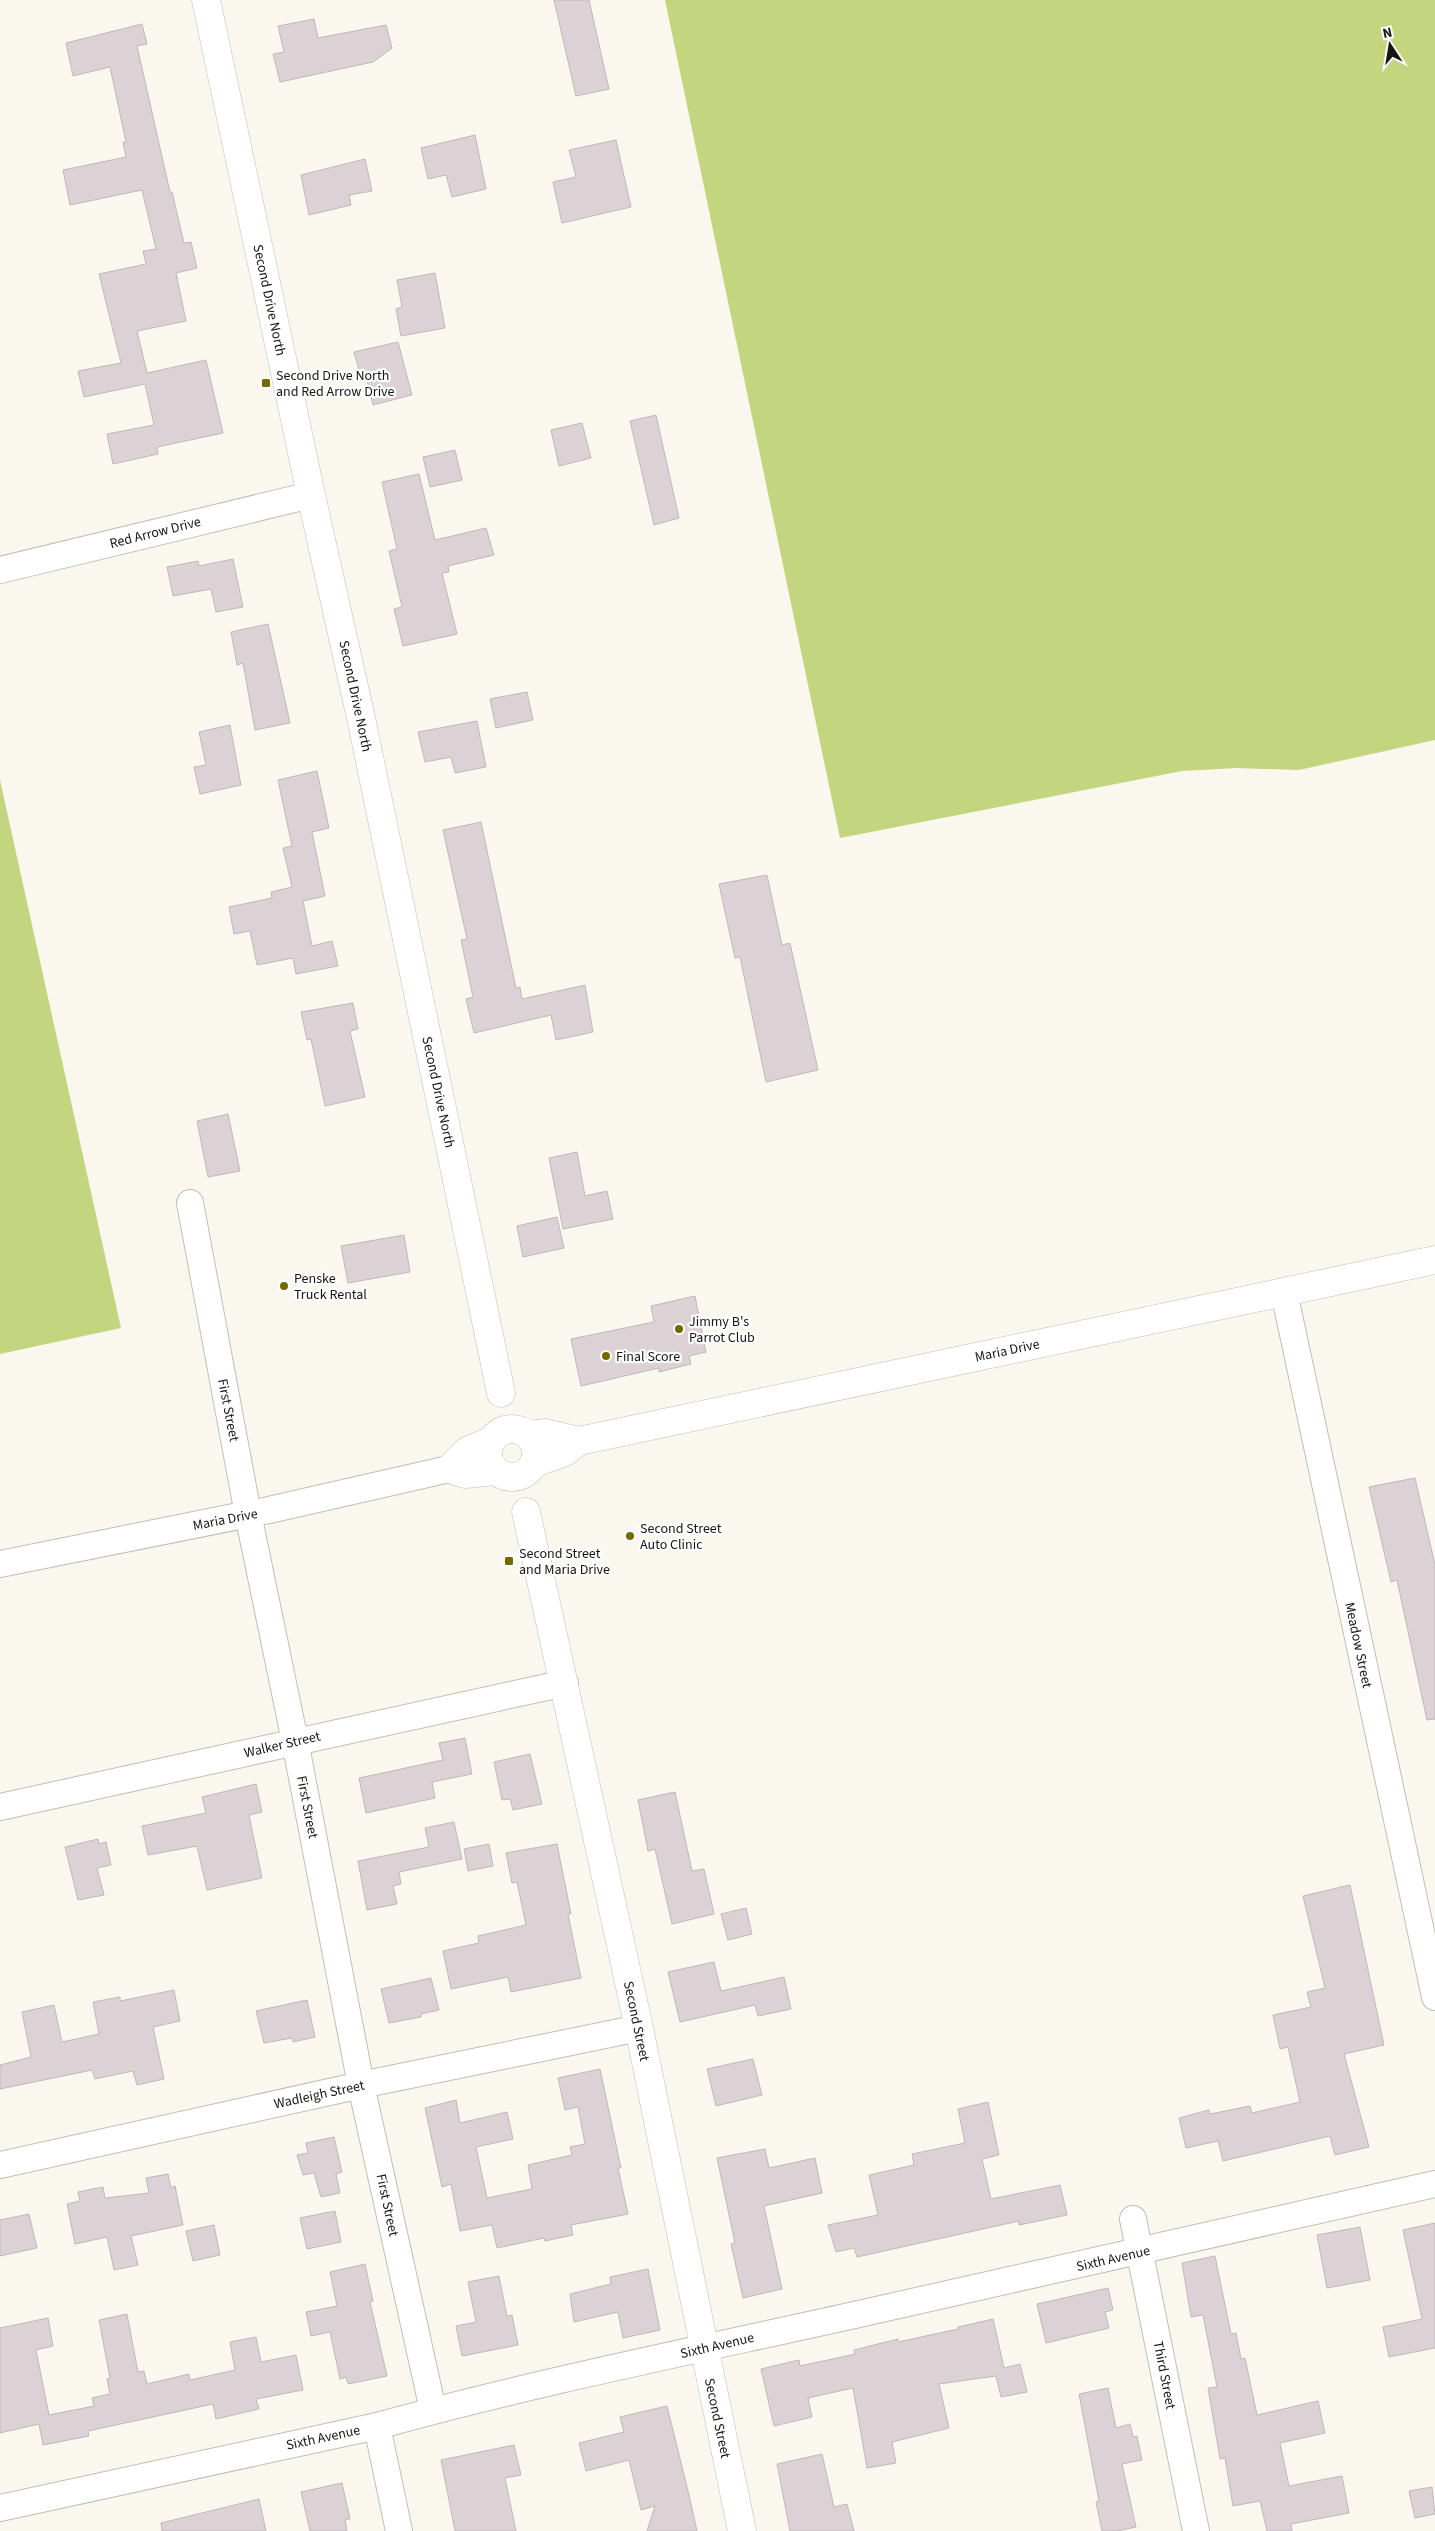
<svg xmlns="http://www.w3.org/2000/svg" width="1435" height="2531" font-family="'Source Sans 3',sans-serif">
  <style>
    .green { fill: #c3d57e }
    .building { fill: #dcd2d6; stroke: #c1b7bb }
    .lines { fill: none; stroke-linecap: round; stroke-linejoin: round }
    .minor-casing { stroke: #c0beb5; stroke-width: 28 }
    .tertiary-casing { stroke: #c0beb5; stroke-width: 29 }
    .minor { stroke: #fff; stroke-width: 26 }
    .tertiary { stroke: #fff; stroke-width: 28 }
    .poi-dot { fill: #746900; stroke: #fff; stroke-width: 2 }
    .labels { text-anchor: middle; stroke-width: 4.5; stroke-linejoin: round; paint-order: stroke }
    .street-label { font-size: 14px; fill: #171613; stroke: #fff }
    .poi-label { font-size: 14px; fill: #171613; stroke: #fff; text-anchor: start }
  </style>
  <rect width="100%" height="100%" fill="#faf8ee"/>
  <g class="green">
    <path d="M 665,0 L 1435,0 L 1435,740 L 1299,770 L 1237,768 L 1182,771 L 840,838 Z"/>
    <path d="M 0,780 L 121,1328 L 0,1354 Z"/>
  </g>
  <g class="building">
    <path d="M 554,0 L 589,0 L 609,89 L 576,96 Z"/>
    <path d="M 314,19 L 318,38 L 386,25 L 392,48 L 373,62 L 280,82 L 273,54 L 284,52 L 278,26 Z"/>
    <path d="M 142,24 L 147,44 L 137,46 L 170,192 L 172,192 L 184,243 L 191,242 L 197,268 L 176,273 L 186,321 L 137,331 L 147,373 L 206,360 L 223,433 L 157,447 L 158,454 L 113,464 L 107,434 L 154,425 L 145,384 L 84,397 L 78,371 L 121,363 L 99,274 L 146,264 L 143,251 L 156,249 L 142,190 L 70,205 L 63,170 L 126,157 L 123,142 L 126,142 L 110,67 L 73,76 L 66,43 Z"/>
    <path d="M 475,135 L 486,189 L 452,197 L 446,175 L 428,179 L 421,148 Z"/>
    <path d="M 616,140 L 631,207 L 562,223 L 553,182 L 576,177 L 569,150 Z"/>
    <path d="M 365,159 L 372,191 L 349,195 L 351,205 L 309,215 L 301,175 Z"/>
    <path d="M 435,273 L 445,328 L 401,336 L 396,309 L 402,307 L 397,280 Z"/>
    <path d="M 398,342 L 412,395 L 373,405 L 367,380 L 362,381 L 354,352 Z"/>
    <path d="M 656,415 L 679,518 L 654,525 L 630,421 Z"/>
    <path d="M 582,423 L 591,458 L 559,466 L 551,430 Z"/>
    <path d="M 455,450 L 462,480 L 430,487 L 423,457 Z"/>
    <path d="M 419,474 L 435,540 L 486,528 L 494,555 L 448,566 L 449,572 L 442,573 L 457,634 L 403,646 L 394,609 L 402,607 L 389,551 L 397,549 L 382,482 Z"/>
    <path d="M 233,559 L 243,607 L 216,612 L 211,589 L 173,596 L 167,567 L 198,561 L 199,566 Z"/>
    <path d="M 268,624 L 290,723 L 255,730 L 243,663 L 237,665 L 231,632 Z"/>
    <path d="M 527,692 L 533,720 L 496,728 L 490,699 Z"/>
    <path d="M 477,721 L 486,767 L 455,773 L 451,757 L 425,762 L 418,732 Z"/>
    <path d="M 230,725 L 241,785 L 200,794 L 194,767 L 206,765 L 199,732 Z"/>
    <path d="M 317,771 L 329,828 L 312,832 L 325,896 L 303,901 L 312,946 L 332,941 L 338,966 L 296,974 L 293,958 L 257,965 L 250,931 L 234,934 L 229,907 L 272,898 L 271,892 L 292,887 L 283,848 L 292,846 L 278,780 Z"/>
    <path d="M 481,822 L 516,988 L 520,987 L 522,999 L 585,985 L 593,1032 L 556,1040 L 551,1015 L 474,1033 L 466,999 L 473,997 L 461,940 L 467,939 L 443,830 Z"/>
    <path d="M 767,875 L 782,945 L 790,943 L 818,1070 L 766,1082 L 740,957 L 735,958 L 719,884 Z"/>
    <path d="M 353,1003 L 358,1029 L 350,1031 L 365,1097 L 325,1106 L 311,1039 L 307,1040 L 301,1012 Z"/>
    <path d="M 228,1114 L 240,1171 L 208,1177 L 197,1121 Z"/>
    <path d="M 577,1152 L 585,1196 L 607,1191 L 613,1219 L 563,1229 L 549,1158 Z"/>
    <path d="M 557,1217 L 564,1248 L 523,1257 L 517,1226 Z"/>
    <path d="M 404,1235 L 410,1272 L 348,1283 L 341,1246 Z"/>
    <path d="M 695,1296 L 706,1352 L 689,1356 L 691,1364 L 659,1372 L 659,1368 L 581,1386 L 571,1339 L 654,1322 L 651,1306 Z"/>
    <path d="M 1415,1478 L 1435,1565 L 1435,1719 L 1427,1720 L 1397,1580 L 1391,1582 L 1369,1487 Z"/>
    <path d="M 465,1738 L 472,1774 L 432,1782 L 435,1798 L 366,1813 L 359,1778 L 443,1760 L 439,1743 Z"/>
    <path d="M 530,1754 L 542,1804 L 513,1810 L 510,1799 L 502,1800 L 494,1762 Z"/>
    <path d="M 256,1784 L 262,1812 L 249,1815 L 262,1878 L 207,1890 L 197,1846 L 148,1855 L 142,1826 L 206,1813 L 202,1797 Z"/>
    <path d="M 675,1792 L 692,1871 L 704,1869 L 714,1914 L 672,1924 L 655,1849 L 648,1851 L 638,1800 Z"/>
    <path d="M 454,1822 L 462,1859 L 399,1872 L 401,1884 L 393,1886 L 397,1904 L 367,1910 L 358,1861 L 429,1847 L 425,1828 Z"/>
    <path d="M 98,1839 L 99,1844 L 106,1842 L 111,1865 L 97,1868 L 104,1895 L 78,1900 L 65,1847 Z"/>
    <path d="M 489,1844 L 493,1866 L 468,1871 L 464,1849 Z"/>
    <path d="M 557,1844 L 571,1914 L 568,1914 L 581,1978 L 511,1992 L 508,1977 L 451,1989 L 443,1951 L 479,1943 L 478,1936 L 526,1925 L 517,1882 L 512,1883 L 506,1853 Z"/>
    <path d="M 1350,1885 L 1384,2045 L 1344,2054 L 1369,2147 L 1335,2155 L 1330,2136 L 1223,2161 L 1218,2141 L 1186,2148 L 1179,2118 L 1209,2110 L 1210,2114 L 1250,2106 L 1252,2113 L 1300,2102 L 1288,2047 L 1280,2049 L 1273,2015 L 1311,2007 L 1307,1992 L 1325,1988 L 1303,1896 Z"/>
    <path d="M 746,1908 L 752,1934 L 728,1940 L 721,1914 Z"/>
    <path d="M 714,1962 L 721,1991 L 784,1977 L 791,2009 L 758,2016 L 755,2005 L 680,2022 L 668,1972 Z"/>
    <path d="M 431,1978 L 439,2010 L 421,2014 L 421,2017 L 389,2023 L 381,1989 Z"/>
    <path d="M 174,1990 L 180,2021 L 153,2027 L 164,2079 L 137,2085 L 133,2071 L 95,2079 L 92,2070 L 0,2089 L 0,2065 L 31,2057 L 22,2012 L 54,2005 L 62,2042 L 99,2034 L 93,2002 L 120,1997 L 120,2001 Z"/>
    <path d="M 307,2000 L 315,2037 L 293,2042 L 292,2038 L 264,2043 L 256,2011 Z"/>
    <path d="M 753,2059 L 762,2095 L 716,2106 L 707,2069 Z"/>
    <path d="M 600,2069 L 621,2168 L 618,2168 L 628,2214 L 571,2225 L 573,2235 L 545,2241 L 544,2238 L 497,2248 L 492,2225 L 460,2231 L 451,2184 L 442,2187 L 425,2108 L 456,2100 L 460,2123 L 507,2112 L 513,2139 L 476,2147 L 487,2198 L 532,2189 L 528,2165 L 572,2155 L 570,2147 L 585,2144 L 578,2107 L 565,2110 L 558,2078 Z"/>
    <path d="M 988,2102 L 999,2155 L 982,2159 L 991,2199 L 1060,2185 L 1067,2215 L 1019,2225 L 1019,2221 L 857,2257 L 854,2248 L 836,2252 L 828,2225 L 878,2215 L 869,2175 L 914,2165 L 912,2154 L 965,2143 L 958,2109 Z"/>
    <path d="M 334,2137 L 342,2172 L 336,2174 L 340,2193 L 321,2197 L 314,2173 L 303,2175 L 297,2155 L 308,2153 L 306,2143 Z"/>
    <path d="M 765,2149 L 769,2168 L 815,2158 L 822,2193 L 764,2206 L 782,2289 L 743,2298 L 731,2244 L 735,2243 L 717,2158 Z"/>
    <path d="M 168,2174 L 171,2188 L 175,2186 L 183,2225 L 131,2236 L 138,2265 L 114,2270 L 107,2237 L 75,2244 L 67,2204 L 80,2201 L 78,2192 L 103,2187 L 105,2198 L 149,2193 L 146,2178 Z"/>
    <path d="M 335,2211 L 341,2242 L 307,2249 L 300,2218 Z"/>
    <path d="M 29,2214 L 37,2248 L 0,2256 L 0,2220 Z"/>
    <path d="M 1435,2223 L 1435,2348 L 1389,2357 L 1383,2327 L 1422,2319 L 1403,2230 Z"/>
    <path d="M 214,2225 L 220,2255 L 193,2261 L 186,2231 Z"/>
    <path d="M 1360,2227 L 1370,2280 L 1327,2288 L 1317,2235 Z"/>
    <path d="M 1215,2256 L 1231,2334 L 1236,2333 L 1241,2359 L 1245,2358 L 1257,2415 L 1318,2401 L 1325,2433 L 1280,2443 L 1289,2486 L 1342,2476 L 1349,2513 L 1291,2524 L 1292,2531 L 1267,2531 L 1260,2501 L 1233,2506 L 1225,2458 L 1220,2459 L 1208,2388 L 1217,2387 L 1203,2315 L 1191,2317 L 1182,2263 Z"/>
    <path d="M 365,2264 L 373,2301 L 370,2302 L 387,2376 L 348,2384 L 346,2377 L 340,2379 L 330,2332 L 311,2336 L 306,2312 L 337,2306 L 330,2272 Z"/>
    <path d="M 648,2269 L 660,2330 L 623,2338 L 618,2312 L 574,2322 L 570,2294 L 611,2284 L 610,2277 Z"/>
    <path d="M 499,2276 L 507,2316 L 512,2315 L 518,2345 L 462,2356 L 456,2326 L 476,2322 L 468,2282 Z"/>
    <path d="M 1108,2288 L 1113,2310 L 1105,2312 L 1109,2328 L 1046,2343 L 1037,2304 Z"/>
    <path d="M 127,2314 L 138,2372 L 144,2371 L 147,2384 L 189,2374 L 190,2380 L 235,2370 L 230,2342 L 256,2337 L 261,2362 L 296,2355 L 303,2390 L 256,2399 L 259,2409 L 216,2419 L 213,2404 L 88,2431 L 89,2436 L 43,2445 L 39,2424 L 0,2433 L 0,2328 L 48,2318 L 53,2346 L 36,2350 L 49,2415 L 94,2406 L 92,2398 L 110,2394 L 107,2379 L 110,2378 L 99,2320 Z"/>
    <path d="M 993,2319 L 1004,2368 L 1020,2364 L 1027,2392 L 1001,2397 L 996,2376 L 939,2384 L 949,2428 L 892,2442 L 896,2463 L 867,2468 L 853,2388 L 808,2398 L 812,2417 L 774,2426 L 761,2369 L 799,2360 L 800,2366 L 855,2354 L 854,2350 L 898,2339 L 898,2342 L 958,2329 L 958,2327 Z"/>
    <path d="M 1108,2388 L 1116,2428 L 1130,2424 L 1133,2437 L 1137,2436 L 1142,2460 L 1122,2464 L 1136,2527 L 1117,2531 L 1102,2531 L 1096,2502 L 1099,2501 L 1079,2394 Z"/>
    <path d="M 667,2406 L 689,2495 L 697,2531 L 647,2531 L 655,2506 L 641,2510 L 629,2460 L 586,2471 L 579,2443 L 624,2432 L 620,2417 Z"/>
    <path d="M 514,2445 L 521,2475 L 505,2478 L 516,2531 L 455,2531 L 441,2460 Z"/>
    <path d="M 822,2454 L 834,2507 L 847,2504 L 854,2531 L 790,2531 L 777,2464 Z"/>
    <path d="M 342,2483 L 350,2519 L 345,2520 L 347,2531 L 310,2531 L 301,2492 Z"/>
    <path d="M 1432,2487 L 1435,2514 L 1415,2518 L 1409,2491 Z"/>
    <path d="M 259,2499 L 266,2531 L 162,2531 L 161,2523 Z"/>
  </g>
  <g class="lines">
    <defs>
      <g id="minor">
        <path d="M 0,570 L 311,495"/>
        <path d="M 190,1203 L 248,1514 L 295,1741 L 361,2085 L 433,2410"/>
        <path d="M 1284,1292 L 1435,1997"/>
        <path d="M 0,1564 L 269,1510 L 449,1469"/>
        <path d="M 0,1807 L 565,1683"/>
        <path d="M 0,2165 L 361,2085 L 639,2028"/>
        <path d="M 1133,2219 L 1196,2531"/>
        <path d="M 377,2426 L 399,2531"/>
        <path d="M 0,2508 L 377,2426 C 533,2383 692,2351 850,2316 C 1045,2273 1240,2229 1435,2184"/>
      </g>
      <g id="tertiary">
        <path d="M 206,0 L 311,495 L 361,718 L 501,1393"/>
        <circle cx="512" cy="1453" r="24"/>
        <path d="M 529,1435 L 546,1433 L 579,1441 L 565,1452 L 534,1463"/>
        <path d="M 490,1441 L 467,1451 L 449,1469 L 465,1474 L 495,1471"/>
        <path d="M 579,1441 L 1435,1260"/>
        <path d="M 526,1512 L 639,2028 L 742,2531"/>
      </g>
    </defs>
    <use href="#minor" class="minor-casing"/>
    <use href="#tertiary" class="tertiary-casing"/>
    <use href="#minor" class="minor"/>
    <use href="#tertiary" class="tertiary"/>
  </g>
  <g class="poi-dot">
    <rect x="261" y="378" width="10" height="10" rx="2.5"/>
    <circle cx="284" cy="1286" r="5"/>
    <circle cx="679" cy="1329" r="5"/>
    <circle cx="606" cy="1356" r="5"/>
    <circle cx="630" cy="1536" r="5"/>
    <rect x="504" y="1556" width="10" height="10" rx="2.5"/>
  </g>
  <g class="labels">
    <g class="street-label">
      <text transform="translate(270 300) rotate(78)" y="5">Second Drive North</text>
      <text transform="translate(155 532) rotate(-14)" y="5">Red Arrow Drive</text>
      <text transform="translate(356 696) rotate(78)" y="5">Second Drive North</text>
      <text transform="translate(439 1092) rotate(78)" y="5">Second Drive North</text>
      <text transform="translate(1007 1350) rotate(-12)" y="5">Maria Drive</text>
      <text transform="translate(229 1410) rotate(79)" y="5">First Street</text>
      <text transform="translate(225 1519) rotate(-11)" y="5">Maria Drive</text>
      <text transform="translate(1359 1645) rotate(78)" y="5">Meadow Street</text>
      <text transform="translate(282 1744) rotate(-13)" y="5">Walker Street</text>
      <text transform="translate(308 1807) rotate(79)" y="5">First Street</text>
      <text transform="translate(637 2021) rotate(78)" y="5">Second Street</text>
      <text transform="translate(319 2094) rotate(-12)" y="5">Wadleigh Street</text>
      <text transform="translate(388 2205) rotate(78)" y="5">First Street</text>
      <text transform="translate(1113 2258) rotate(-13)" y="5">Sixth Avenue</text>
      <text transform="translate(717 2345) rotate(-13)" y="5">Sixth Avenue</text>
      <text transform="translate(1165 2375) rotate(79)" y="5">Third Street</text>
      <text transform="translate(718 2418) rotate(78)" y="5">Second Street</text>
      <text transform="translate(323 2437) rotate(-12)" y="5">Sixth Avenue</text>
    </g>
    <g class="poi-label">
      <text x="276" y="380">Second Drive North<tspan x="276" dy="16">and Red Arrow Drive</tspan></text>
      <text x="294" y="1283">Penske<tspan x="294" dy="16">Truck Rental</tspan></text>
      <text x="689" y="1326">Jimmy B's<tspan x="689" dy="16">Parrot Club</tspan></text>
      <text x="616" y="1361">Final Score</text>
      <text x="640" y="1533">Second Street<tspan x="640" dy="16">Auto Clinic</tspan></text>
      <text x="519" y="1558">Second Street<tspan x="519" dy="16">and Maria Drive</tspan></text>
    </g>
  </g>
  <g transform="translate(1390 45) rotate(348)" stroke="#ffffff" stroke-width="4" paint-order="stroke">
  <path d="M0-4L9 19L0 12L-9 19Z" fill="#171613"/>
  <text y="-8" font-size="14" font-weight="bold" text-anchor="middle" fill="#171613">N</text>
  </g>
</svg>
